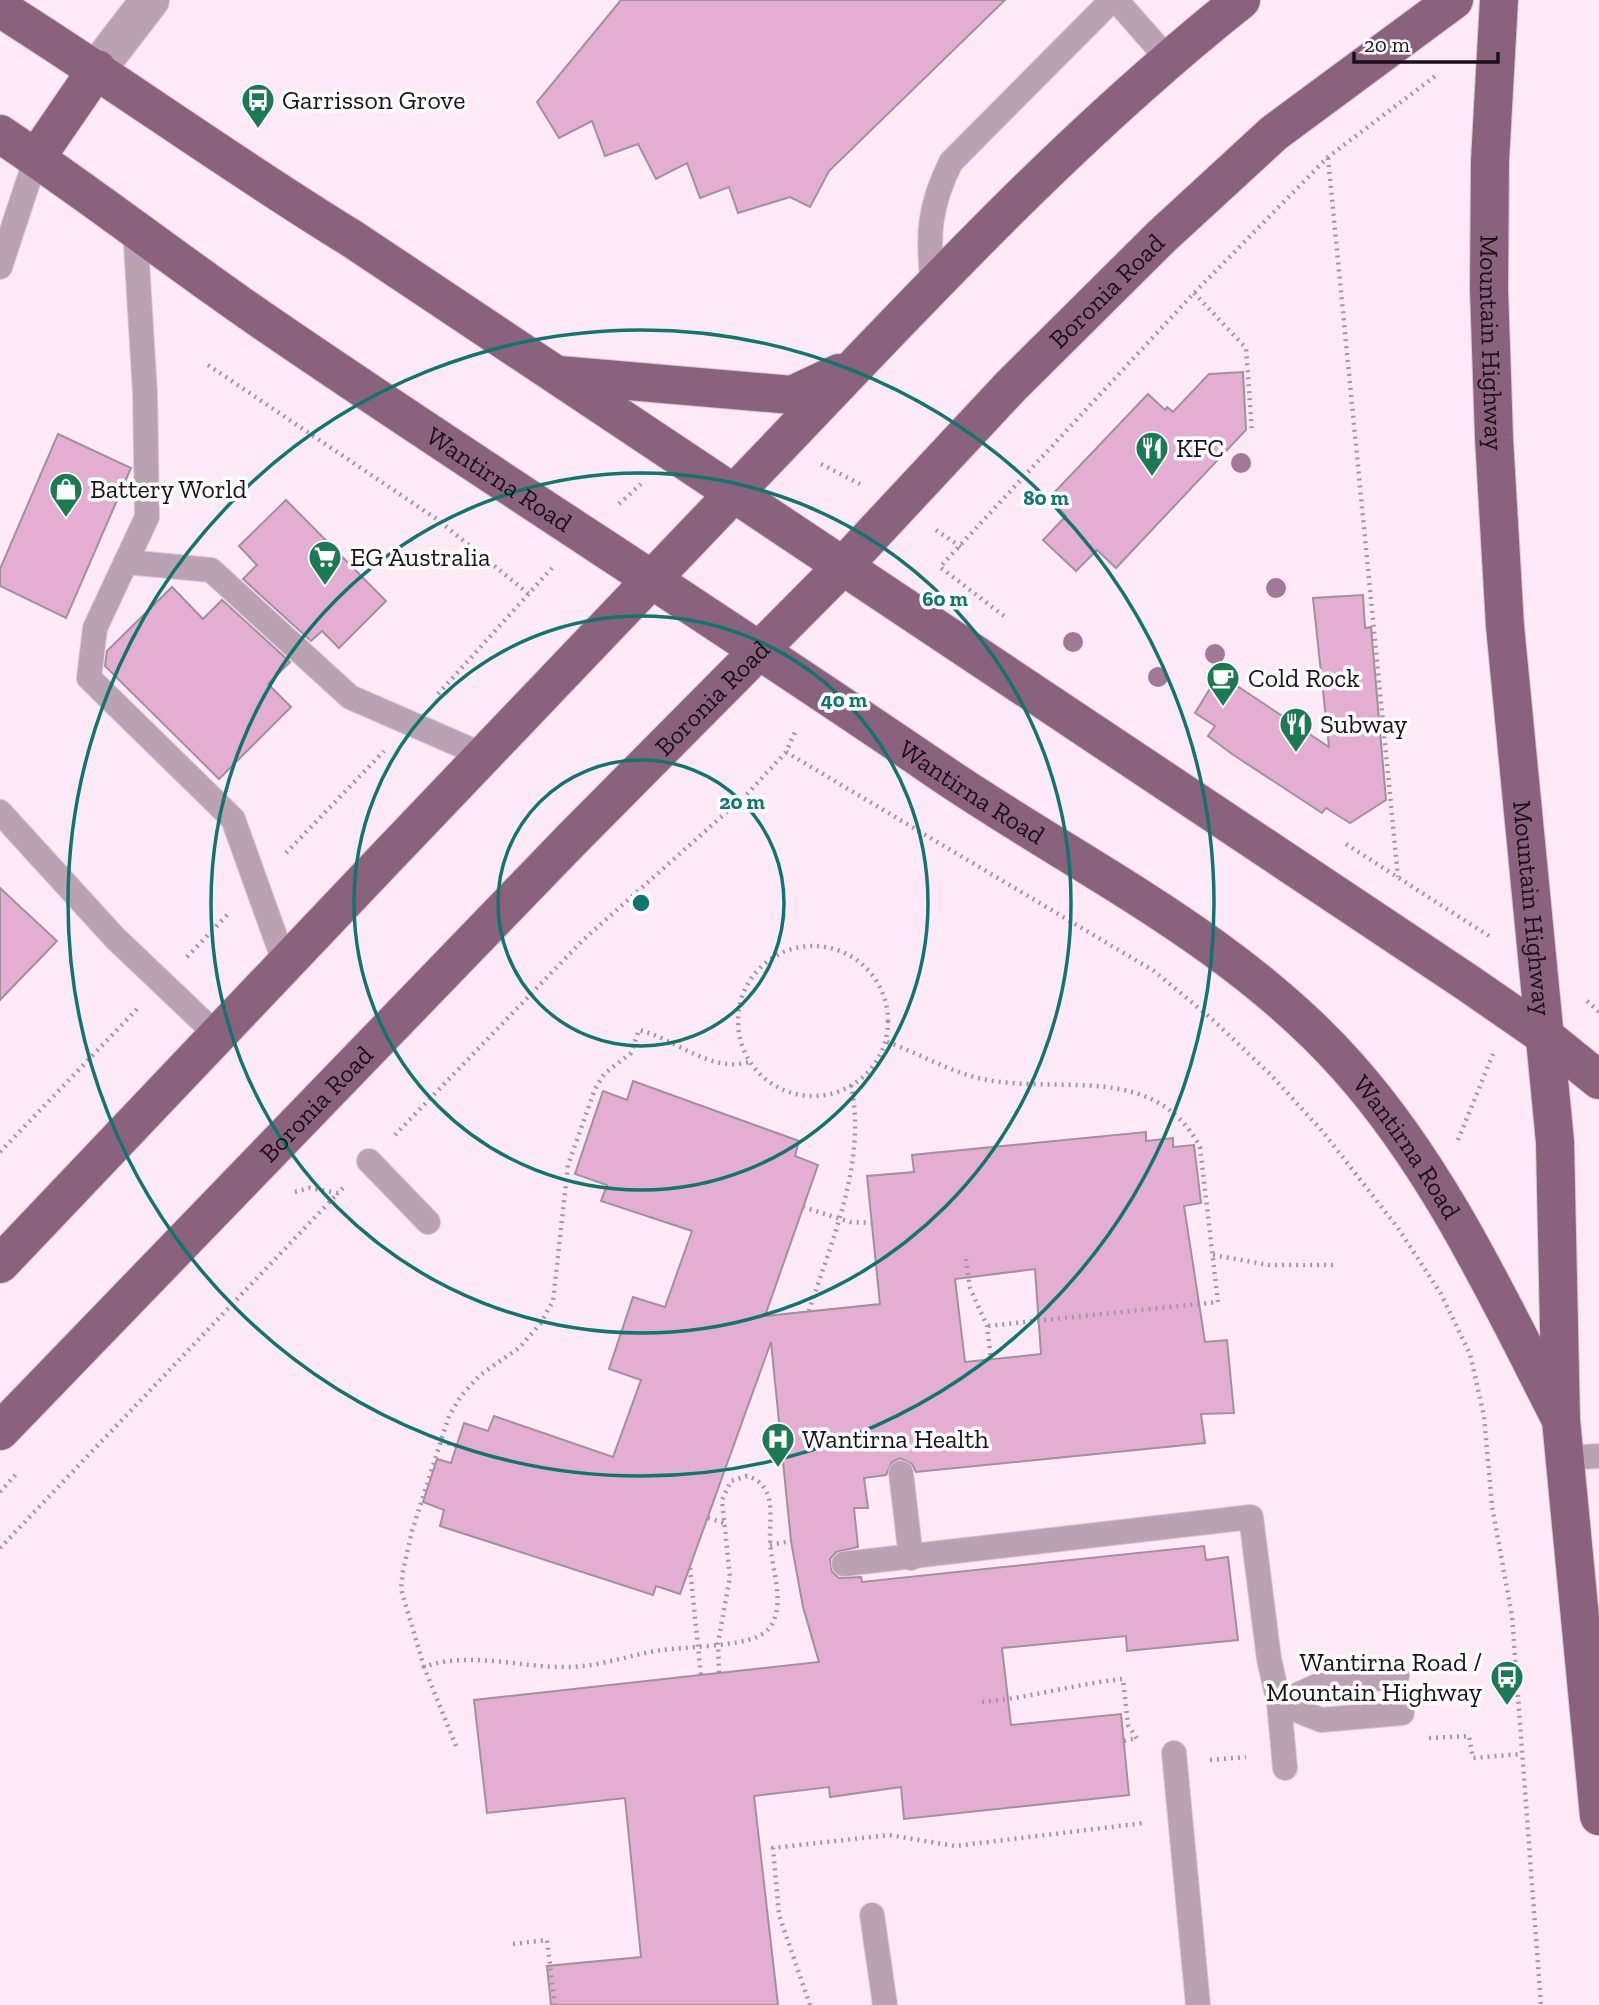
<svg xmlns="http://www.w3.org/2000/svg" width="1599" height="2005" font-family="'Zilla Slab',serif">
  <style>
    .building { fill: #e4aed2; stroke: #a2909c; stroke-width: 2; fill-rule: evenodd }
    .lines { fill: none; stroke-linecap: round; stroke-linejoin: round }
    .service-casing { stroke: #d9c7d2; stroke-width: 26 }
    .minor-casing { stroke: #d9c7d2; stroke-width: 40 }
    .primary-casing { stroke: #d9c7d2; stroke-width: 40 }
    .path { stroke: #a597a0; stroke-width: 4.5; stroke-dasharray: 2 5; stroke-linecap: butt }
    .service { stroke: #bba2b2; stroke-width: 24 }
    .minor { stroke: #bba2b2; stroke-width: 38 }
    .primary { stroke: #8b627e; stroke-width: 38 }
    .tree { fill: #a27897 }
    .ring { fill: none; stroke: #0f766e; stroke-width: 3.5 }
    .labels { text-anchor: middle; stroke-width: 7; stroke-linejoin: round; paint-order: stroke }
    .poi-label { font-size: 26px; fill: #191217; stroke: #fff; text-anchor: start }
    .street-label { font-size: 26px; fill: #191217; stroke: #fff }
    .centre { fill: #0f766e; stroke: #fff; stroke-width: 3.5 }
    .ring-label { font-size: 21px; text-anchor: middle; font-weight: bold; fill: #0f766e; stroke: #fff; stroke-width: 7; stroke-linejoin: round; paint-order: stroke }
  </style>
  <rect width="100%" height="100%" fill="#fdeaf6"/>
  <g class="building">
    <path d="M 621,0 L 1005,0 L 829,171 L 810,207 L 790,197 L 738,213 L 729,187 L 700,198 L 687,163 L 656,179 L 638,144 L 605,156 L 592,121 L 559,138 L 537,102 Z"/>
    <path d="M 1243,372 L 1246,430 L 1116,568 L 1097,550 L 1076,571 L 1043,540 L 1066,516 L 1049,498 L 1148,394 L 1165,410 L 1167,407 L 1173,412 L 1209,374 Z"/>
    <path d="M 58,434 L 131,468 L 66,618 L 0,586 L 0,569 Z"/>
    <path d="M 286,500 L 386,601 L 339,648 L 322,631 L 311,641 L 243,579 L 257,565 L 239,546 Z"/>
    <path d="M 172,587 L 203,619 L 222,600 L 290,662 L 268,684 L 291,707 L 219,779 L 105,666 L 107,651 Z"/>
    <path d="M 1363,595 L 1365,628 L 1371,627 L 1386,800 L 1350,823 L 1326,808 L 1322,813 L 1232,754 L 1208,736 L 1215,726 L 1195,713 L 1219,674 L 1329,747 L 1313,598 Z"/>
    <path d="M 0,888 L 57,941 L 0,1000 Z"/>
    <path d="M 633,1081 L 799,1141 L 795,1156 L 818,1165 L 765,1316 L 880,1304 L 867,1176 L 914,1172 L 912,1155 L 1146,1132 L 1146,1141 L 1173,1138 L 1173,1147 L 1194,1145 L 1201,1203 L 1184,1206 L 1205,1342 L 1227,1340 L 1234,1413 L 1201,1414 L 1205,1443 L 916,1472 L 912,1464 L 900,1458 L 892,1462 L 886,1475 L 864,1478 L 868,1508 L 854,1508 L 858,1547 L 836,1552 L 830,1559 L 832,1572 L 839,1578 L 861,1577 L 862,1582 L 1204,1546 L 1206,1560 L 1228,1557 L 1238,1640 L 1127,1651 L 1126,1636 L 1002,1648 L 1011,1725 L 1121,1714 L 1129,1795 L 904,1819 L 901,1787 L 830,1797 L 829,1787 L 754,1796 L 778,2005 L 551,2005 L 547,1966 L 641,1957 L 625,1798 L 487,1813 L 474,1700 L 819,1662 L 803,1607 L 791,1541 L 771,1342 L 680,1594 L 656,1586 L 653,1595 L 440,1526 L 444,1510 L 423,1502 L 437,1459 L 451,1463 L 464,1423 L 488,1431 L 494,1416 L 613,1457 L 641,1380 L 609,1369 L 633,1297 L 665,1307 L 692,1231 L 601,1201 L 607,1185 L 575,1174 L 603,1091 L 627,1100 ZM 1035,1269 L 1041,1354 L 965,1362 L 955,1279 Z"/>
  </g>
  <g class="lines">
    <defs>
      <g id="service">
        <path d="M 1116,0 L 1167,58"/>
        <path d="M 135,229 L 145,393 L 147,517 L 95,628 L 89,678 L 233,819 L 285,964"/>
        <path d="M 0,267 L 36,158"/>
        <path d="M 933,284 C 927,236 929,206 951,162 L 1112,0"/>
        <path d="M 126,562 L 211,570 L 350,697 L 483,755"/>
        <path d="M 0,812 L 115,938 L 217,1035"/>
        <path d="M 369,1161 L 428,1222"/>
        <path d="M 1567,1458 L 1599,1456"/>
        <path d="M 901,1473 L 911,1558"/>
        <path d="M 844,1564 L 1251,1517 L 1269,1659 L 1279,1703 L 1285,1768"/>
        <path d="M 1279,1703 L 1321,1720 L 1402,1713"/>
        <path d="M 1279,1703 L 1317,1686 L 1397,1676"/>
        <path d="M 1174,1753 L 1198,2005"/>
        <path d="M 872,1915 L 885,2005"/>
      </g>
      <path id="minor" d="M 97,69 L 150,0"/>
      <g id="primary">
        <path id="s1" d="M 1499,0 L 1490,161 L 1489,289 L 1494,438 L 1505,626 L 1555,1142 L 1561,1420 L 1599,1816"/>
        <path d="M 0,8 C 119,83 232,165 351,238 L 1468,983 L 1546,1037 L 1599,1080"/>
        <path id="s2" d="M 0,134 C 92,195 178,263 269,325 C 491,477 718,620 940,772 C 1078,866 1236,940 1348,1067 C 1439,1169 1499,1299 1561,1420"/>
        <path d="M 36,158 L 97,69"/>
        <path d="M 559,375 L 792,395 L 839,373"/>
        <path d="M 0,1264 C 246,1006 490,747 737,490 C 900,321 1057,146 1241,0"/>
        <path id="s3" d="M 0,1431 L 572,839 L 842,567 L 1011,386 L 1161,237 L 1274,133 L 1454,0"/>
      </g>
    </defs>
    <use href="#service" class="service-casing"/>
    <use href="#minor" class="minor-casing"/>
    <use href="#primary" class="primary-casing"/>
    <g class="path">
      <path d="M 1328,158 L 1398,877"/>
      <path d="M 1194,293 L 1246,348 L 1252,433"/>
      <path d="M 208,365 L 438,520 L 530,595"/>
      <path d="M 821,464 L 860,484"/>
      <path d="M 619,504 L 641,484"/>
      <path d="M 936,530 L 961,547"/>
      <path d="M 1004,616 L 940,567 L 1194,293 L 1328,157 L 1438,74"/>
      <path d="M 438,694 L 552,568"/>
      <path d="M 786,752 L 1154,971 L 1212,1019 L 1271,1075 L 1323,1132 L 1398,1228 L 1441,1294 L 1470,1354 L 1484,1416 L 1492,1506 L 1512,1616 L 1541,2005"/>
      <path d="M 1346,844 L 1489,936"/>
      <path d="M 286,853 L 384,751"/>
      <circle cx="813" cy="1021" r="75"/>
      <path d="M 187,957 L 229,913"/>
      <path d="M 1587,1001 L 1599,1012"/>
      <path d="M 887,1042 C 921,1054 951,1073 987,1080 C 1062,1094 1155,1062 1200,1147 L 1218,1302 L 987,1326"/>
      <path d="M 395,1135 L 583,940 L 748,793 L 786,752 L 796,730"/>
      <path d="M 1458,1140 L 1493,1054"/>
      <path d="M 0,1152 L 137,1009"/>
      <path d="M 295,1192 L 309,1188 L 338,1193 L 345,1186"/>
      <path d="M 803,1207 L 850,1222 L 872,1223"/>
      <path d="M 1213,1255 L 1269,1265 L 1337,1265"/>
      <path d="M 966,1259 L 970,1288 L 987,1326 L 991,1359"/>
      <path d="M 809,1311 C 832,1239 867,1162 851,1085"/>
      <path d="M 441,1441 L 456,1446"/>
      <path d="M 0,1492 L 18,1472"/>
      <path d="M 708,1518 L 724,1523"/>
      <path d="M 770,1545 L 791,1541"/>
      <path d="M 0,1548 L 338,1193"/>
      <path d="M 690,1568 L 701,1676"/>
      <path d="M 424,1667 L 401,1589 L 403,1571 L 412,1531 L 449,1416 L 461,1396 L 480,1375 L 519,1348 L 540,1324 L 553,1301 L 568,1165 L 595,1089 L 604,1074 L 631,1053 L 639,1030 C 676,1039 710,1073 749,1062"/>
      <path d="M 982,1702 C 1029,1698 1075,1684 1123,1679 L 1128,1725 L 1139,1742"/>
      <path d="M 1429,1738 L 1469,1736 L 1473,1758 L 1521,1754"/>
      <path d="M 1124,1741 L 1137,1738"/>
      <path d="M 456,1746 L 424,1667 C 467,1651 518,1667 562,1667 C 597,1668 628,1655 662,1650 C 688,1647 735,1646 757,1637 C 762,1635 767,1631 770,1627 C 787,1603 770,1566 770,1538 C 770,1513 776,1485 747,1476 L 731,1481 L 722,1500 L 730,1577 L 718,1643 L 719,1674"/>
      <path d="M 1210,1760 L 1246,1757"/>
      <path d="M 513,1944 L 547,1940 L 555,2005"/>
      <path d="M 810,2005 L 779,1915 L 773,1848 L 889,1835 L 955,1846 L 1144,1823"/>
    </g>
    <use href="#service" class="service"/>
    <use href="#minor" class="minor"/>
    <use href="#primary" class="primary"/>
  </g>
  <g class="tree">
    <circle cx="1241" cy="463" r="10"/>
    <circle cx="1276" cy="588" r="10"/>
    <circle cx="1073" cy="642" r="10"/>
    <circle cx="1215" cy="654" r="10"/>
    <circle cx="1158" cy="677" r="10"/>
  </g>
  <g class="ring">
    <circle cx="641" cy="903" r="143"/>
    <circle cx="641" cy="903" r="287"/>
    <circle cx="641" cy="903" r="430"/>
    <circle cx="641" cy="903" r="573"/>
  </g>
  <defs>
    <symbol id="bus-pin" viewBox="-11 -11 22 30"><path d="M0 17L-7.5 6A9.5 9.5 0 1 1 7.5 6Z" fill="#1b7a51" stroke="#fff"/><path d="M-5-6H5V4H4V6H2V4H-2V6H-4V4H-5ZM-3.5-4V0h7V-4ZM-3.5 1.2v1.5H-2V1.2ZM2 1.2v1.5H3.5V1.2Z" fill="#fff"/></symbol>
    <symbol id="restaurant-pin" viewBox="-11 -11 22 30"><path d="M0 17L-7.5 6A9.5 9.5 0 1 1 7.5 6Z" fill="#1b7a51" stroke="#fff"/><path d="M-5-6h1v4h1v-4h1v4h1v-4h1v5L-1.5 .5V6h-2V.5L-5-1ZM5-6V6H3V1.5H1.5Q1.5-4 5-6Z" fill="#fff"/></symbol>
    <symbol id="shop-pin" viewBox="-11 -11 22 30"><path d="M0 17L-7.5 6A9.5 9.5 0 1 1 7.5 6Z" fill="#1b7a51" stroke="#fff"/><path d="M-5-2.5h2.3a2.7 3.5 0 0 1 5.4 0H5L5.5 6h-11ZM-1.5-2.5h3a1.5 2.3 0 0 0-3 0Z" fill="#fff"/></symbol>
    <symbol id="supermarket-pin" viewBox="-11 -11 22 30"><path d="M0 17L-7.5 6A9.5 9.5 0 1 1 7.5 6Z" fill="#1b7a51" stroke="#fff"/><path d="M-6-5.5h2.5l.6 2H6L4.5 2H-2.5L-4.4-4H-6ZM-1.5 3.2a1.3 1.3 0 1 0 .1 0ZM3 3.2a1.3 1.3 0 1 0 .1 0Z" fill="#fff"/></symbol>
    <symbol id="cafe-pin" viewBox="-11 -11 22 30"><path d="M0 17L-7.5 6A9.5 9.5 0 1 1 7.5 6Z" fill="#1b7a51" stroke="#fff"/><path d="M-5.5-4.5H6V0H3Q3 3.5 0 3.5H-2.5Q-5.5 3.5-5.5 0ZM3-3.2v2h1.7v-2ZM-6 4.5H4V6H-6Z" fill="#fff"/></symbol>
    <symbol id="hospital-pin" viewBox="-11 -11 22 30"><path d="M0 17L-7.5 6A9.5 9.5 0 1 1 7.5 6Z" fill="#1b7a51" stroke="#fff"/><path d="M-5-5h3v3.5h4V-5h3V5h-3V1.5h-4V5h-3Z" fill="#fff"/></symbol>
  </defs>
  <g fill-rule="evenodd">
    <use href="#bus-pin" x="239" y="81" width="38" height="52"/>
    <use href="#restaurant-pin" x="1133" y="429" width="38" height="52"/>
    <use href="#shop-pin" x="47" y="470" width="38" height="52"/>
    <use href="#supermarket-pin" x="306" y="538" width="38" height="52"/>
    <use href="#cafe-pin" x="1204" y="659" width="38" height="52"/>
    <use href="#restaurant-pin" x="1277" y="705" width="38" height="52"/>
    <use href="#hospital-pin" x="759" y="1420" width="38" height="52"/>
    <use href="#bus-pin" x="1488" y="1658" width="38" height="52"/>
  </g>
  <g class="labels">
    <g class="poi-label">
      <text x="282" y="109">Garrisson Grove</text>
      <text x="1176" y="457">KFC</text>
      <text x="90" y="498">Battery World</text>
      <text x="350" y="566">EG Australia</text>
      <text x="1248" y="687">Cold Rock</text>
      <text x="1320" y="733">Subway</text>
      <text x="802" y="1448">Wantirna Health</text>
      <text x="1482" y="1671" text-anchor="end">Wantirna Road /<tspan x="1482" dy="30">Mountain Highway</tspan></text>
    </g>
    <g class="street-label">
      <text dy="9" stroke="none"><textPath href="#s3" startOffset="1589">Boronia Road</textPath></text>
      <text dy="9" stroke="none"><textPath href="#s1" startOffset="343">Mountain Highway</textPath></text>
      <text dy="9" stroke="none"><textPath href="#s2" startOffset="607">Wantirna Road</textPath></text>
      <text dy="9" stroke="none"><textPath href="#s3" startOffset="1022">Boronia Road</textPath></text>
      <text dy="9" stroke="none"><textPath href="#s2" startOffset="1174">Wantirna Road</textPath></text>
      <text dy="9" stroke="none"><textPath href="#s1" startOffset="910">Mountain Highway</textPath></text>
      <text dy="9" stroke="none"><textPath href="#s3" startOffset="455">Boronia Road</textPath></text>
      <text dy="9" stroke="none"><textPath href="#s2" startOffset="1741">Wantirna Road</textPath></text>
    </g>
  </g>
  <circle cx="641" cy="903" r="10" class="centre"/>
  <g class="ring-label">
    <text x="1046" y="505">80 m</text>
    <text x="945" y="606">60 m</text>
    <text x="844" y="707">40 m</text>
    <text x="742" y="809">20 m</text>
  </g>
  <path d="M1354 52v10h144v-10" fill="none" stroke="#191217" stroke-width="3.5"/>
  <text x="1364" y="52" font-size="21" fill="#191217" stroke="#ffffff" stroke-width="5" paint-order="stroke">20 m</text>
</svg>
